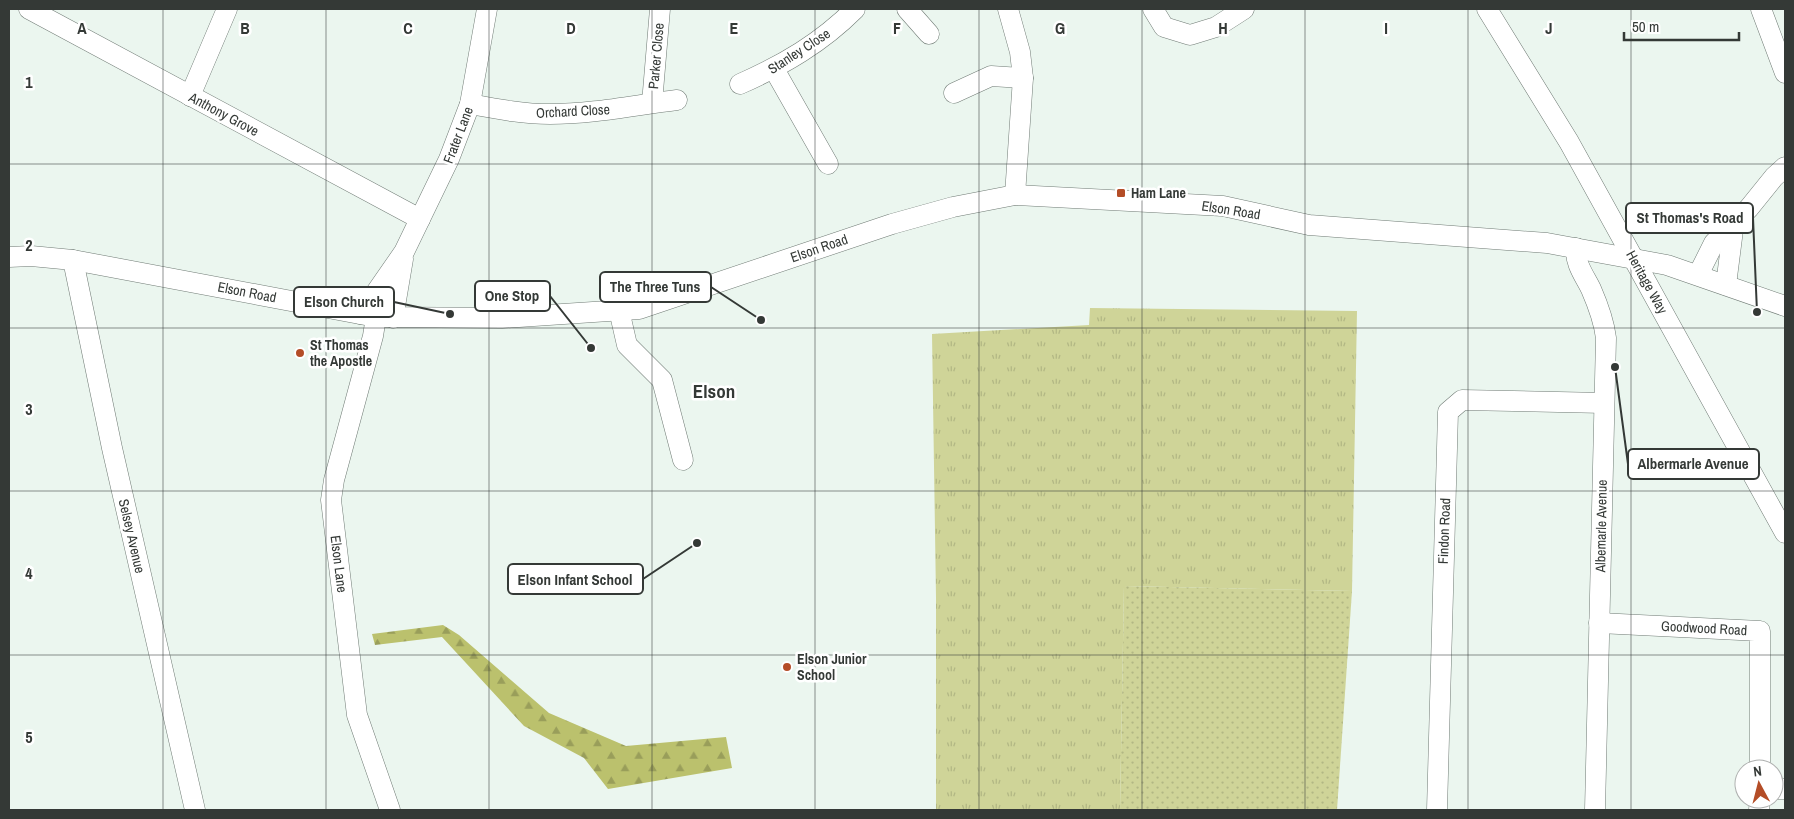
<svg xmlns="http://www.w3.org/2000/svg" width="1794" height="819" font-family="'Archivo Narrow',sans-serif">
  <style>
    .grass { fill: url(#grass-tufts) }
    .forest { fill: url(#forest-firs) }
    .garden { fill: url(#garden-dots) }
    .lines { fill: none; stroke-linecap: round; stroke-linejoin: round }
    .minor-casing { stroke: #707b75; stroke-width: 21 }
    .minor { stroke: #fff; stroke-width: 20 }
    .grid { fill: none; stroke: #343936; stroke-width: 1; stroke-opacity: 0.55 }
    .poi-dot { fill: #b44d27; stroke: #fff; stroke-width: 2 }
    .labels { text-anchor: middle; stroke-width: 5; stroke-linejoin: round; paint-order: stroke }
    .street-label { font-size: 14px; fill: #343936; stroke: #fff }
    .poi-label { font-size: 14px; font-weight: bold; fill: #343936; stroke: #fff; text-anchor: start }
    .district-label { font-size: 19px; font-weight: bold; fill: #343936; stroke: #fff }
    .grid-label { font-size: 16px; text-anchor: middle; font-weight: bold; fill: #343936; stroke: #fff; stroke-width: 5; stroke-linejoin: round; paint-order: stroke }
    .leader { fill: none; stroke: #343936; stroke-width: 2 }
    .callout-dot { fill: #343936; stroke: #fff; stroke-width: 2 }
    .callout { fill: #fff; stroke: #343936; stroke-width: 2 }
    .callout-label { font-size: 15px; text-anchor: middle; font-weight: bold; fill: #343936 }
  </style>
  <defs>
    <pattern id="grass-tufts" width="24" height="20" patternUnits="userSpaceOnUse" patternTransform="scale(1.25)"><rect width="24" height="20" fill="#cfd498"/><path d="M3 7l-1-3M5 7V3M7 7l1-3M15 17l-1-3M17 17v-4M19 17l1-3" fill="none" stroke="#b2b784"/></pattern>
    <pattern id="forest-firs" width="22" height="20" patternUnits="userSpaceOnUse" patternTransform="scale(1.25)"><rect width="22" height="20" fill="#bbc16d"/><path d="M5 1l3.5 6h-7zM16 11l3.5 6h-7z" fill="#999e5a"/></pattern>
    <pattern id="garden-dots" width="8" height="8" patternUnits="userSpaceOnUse" patternTransform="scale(1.25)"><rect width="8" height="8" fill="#cfd498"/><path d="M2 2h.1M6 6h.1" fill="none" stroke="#b2b784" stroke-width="1.8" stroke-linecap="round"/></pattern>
  </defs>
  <rect width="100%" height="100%" fill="#ebf6ef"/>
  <path class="grass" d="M 1090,308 L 1357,311 L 1352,591 L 1124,586 L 1120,810 L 936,810 L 936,597 L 932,334 L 1089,325 Z"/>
  <path class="forest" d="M 443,625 L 459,635 L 549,713 L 626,746 L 726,737 L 732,768 L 608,789 L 584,758 L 524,726 L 442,637 L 375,645 L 372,634 Z"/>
  <path class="garden" d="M 1124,586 L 1352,591 L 1337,810 L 1120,810 Z"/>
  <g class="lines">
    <defs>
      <g id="minor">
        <path d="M 29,9 L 420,219"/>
        <path d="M 907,9 L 929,34"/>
        <path d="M 1008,9 L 1020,52 L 1023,78 L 1015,195"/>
        <path d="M 1153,9 L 1164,27 L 1190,35 L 1216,27 L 1244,9"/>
        <path d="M 1487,9 L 1569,142 L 1785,533"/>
        <path d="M 1761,9 L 1785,73"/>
        <path d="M 774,69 L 828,164"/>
        <path d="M 740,84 C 783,65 821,43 855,9"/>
        <path d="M 954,93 L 991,76 L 1023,78"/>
        <path d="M 190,96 L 227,9"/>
        <path d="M 652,103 L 660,9"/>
        <path d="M 470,104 C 497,109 523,114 550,114 C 593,114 635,105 677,100"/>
        <path d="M 1576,248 C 1575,264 1584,275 1591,289 C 1598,305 1604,321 1606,338 L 1595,810"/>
        <path d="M 9,257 L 31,256 L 73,260 L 376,317 L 502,318 L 639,309 L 892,224 L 953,207 L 1015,195 L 1223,206 L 1309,225 L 1547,243 L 1667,265 L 1785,306"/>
        <path d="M 73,260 L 112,448 L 195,810"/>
        <path d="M 1698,275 L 1714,243 L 1749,208 L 1774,177 L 1785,167"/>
        <path d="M 1726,285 L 1734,222"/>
        <path d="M 619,310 L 627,345 L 662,380 L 683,460"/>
        <path d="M 361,314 L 404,252 L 449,159 L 470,104 L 487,9"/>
        <path d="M 376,317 L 373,336 L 334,480 L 331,500 L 357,715 L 390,810"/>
        <path d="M 393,318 L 403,259"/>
        <path d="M 1599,623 L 1760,631 L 1760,769"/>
        <path d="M 1774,789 L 1785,789"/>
        <path d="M 1437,810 L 1448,412 L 1462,400 L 1604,403"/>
        <path d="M 1759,810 L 1760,799"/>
      </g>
    </defs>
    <use href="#minor" class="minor-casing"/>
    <use href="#minor" class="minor"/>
  </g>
  <path class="grid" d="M 163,9 L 163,810M 326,9 L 326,810M 489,9 L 489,810M 652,9 L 652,810M 815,9 L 815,810M 979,9 L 979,810M 1142,9 L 1142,810M 1305,9 L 1305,810M 1468,9 L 1468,810M 1631,9 L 1631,810M 9,164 L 1785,164M 9,328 L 1785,328M 9,491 L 1785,491M 9,655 L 1785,655"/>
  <g class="poi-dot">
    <rect x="1116" y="188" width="10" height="10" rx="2.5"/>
    <circle cx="300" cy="353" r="5"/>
    <circle cx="787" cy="667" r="5"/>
  </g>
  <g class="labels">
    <g class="street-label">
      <text transform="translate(799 51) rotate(-33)" y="5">Stanley Close</text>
      <text transform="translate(656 56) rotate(-85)" y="5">Parker Close</text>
      <text transform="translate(573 111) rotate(-3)" y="5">Orchard Close</text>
      <text transform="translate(224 114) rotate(28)" y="5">Anthony Grove</text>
      <text transform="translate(458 135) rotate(-69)" y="5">Frater Lane</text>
      <text transform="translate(1231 210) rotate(9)" y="5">Elson Road</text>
      <text transform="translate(819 248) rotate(-19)" y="5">Elson Road</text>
      <text transform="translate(1647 282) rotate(61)" y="5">Heritage Way</text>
      <text transform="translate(247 292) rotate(11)" y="5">Elson Road</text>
      <text transform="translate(1601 526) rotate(-89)" y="5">Albemarle Avenue</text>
      <text transform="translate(1444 531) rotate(-88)" y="5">Findon Road</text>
      <text transform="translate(132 536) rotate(77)" y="5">Selsey Avenue</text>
      <text transform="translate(339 564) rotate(83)" y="5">Elson Lane</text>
      <text transform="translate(1704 628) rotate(3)" y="5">Goodwood Road</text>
    </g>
    <g class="poi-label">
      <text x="1131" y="198">Ham Lane</text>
      <text x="310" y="350">St Thomas<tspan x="310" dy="16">the Apostle</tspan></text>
      <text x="797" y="664">Elson Junior<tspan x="797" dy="16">School</tspan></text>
    </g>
    <g class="district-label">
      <text x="714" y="398">Elson</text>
    </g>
  </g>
  <g class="grid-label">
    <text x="82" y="34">A</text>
    <text x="245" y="34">B</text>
    <text x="408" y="34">C</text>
    <text x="571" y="34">D</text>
    <text x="734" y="34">E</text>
    <text x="897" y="34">F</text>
    <text x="1060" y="34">G</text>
    <text x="1223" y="34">H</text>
    <text x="1386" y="34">I</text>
    <text x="1549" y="34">J</text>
    <text x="29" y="88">1</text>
    <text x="29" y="251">2</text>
    <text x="29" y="415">3</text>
    <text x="29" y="579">4</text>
    <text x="29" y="743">5</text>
  </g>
  <path class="leader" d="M1757 312L1753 218M761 320L711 287M591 348L550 296M450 314L394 302M1615 367L1628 464M697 543L643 579"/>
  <g class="callout-dot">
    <circle cx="1757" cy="312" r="5"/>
    <circle cx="761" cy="320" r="5"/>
    <circle cx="591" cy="348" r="5"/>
    <circle cx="450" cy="314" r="5"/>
    <circle cx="1615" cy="367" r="5"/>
    <circle cx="697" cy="543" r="5"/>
  </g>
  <g class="callout">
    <rect x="1626" y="203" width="127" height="30" rx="5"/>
    <rect x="600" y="272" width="111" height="30" rx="5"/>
    <rect x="475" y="281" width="75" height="30" rx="5"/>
    <rect x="294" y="287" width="100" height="30" rx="5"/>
    <rect x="1628" y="449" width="131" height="30" rx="5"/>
    <rect x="508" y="564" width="135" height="30" rx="5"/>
  </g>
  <g class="callout-label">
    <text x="1690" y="223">St Thomas's Road</text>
    <text x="655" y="292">The Three Tuns</text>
    <text x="512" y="301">One Stop</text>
    <text x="344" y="307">Elson Church</text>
    <text x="1693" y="469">Albermarle Avenue</text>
    <text x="575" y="585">Elson Infant School</text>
  </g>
  <rect width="1794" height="819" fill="none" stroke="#343936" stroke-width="20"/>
  <g transform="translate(1759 784) rotate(353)"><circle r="24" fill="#ffffff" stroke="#aeb0af"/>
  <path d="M0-4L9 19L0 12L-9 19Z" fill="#b44d27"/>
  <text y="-8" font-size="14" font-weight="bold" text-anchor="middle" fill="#343936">N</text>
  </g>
  <path d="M1624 32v8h115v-8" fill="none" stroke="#343936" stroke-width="2.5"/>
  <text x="1632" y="32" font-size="15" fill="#343936" stroke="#ffffff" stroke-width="4" paint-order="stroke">50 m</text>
</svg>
